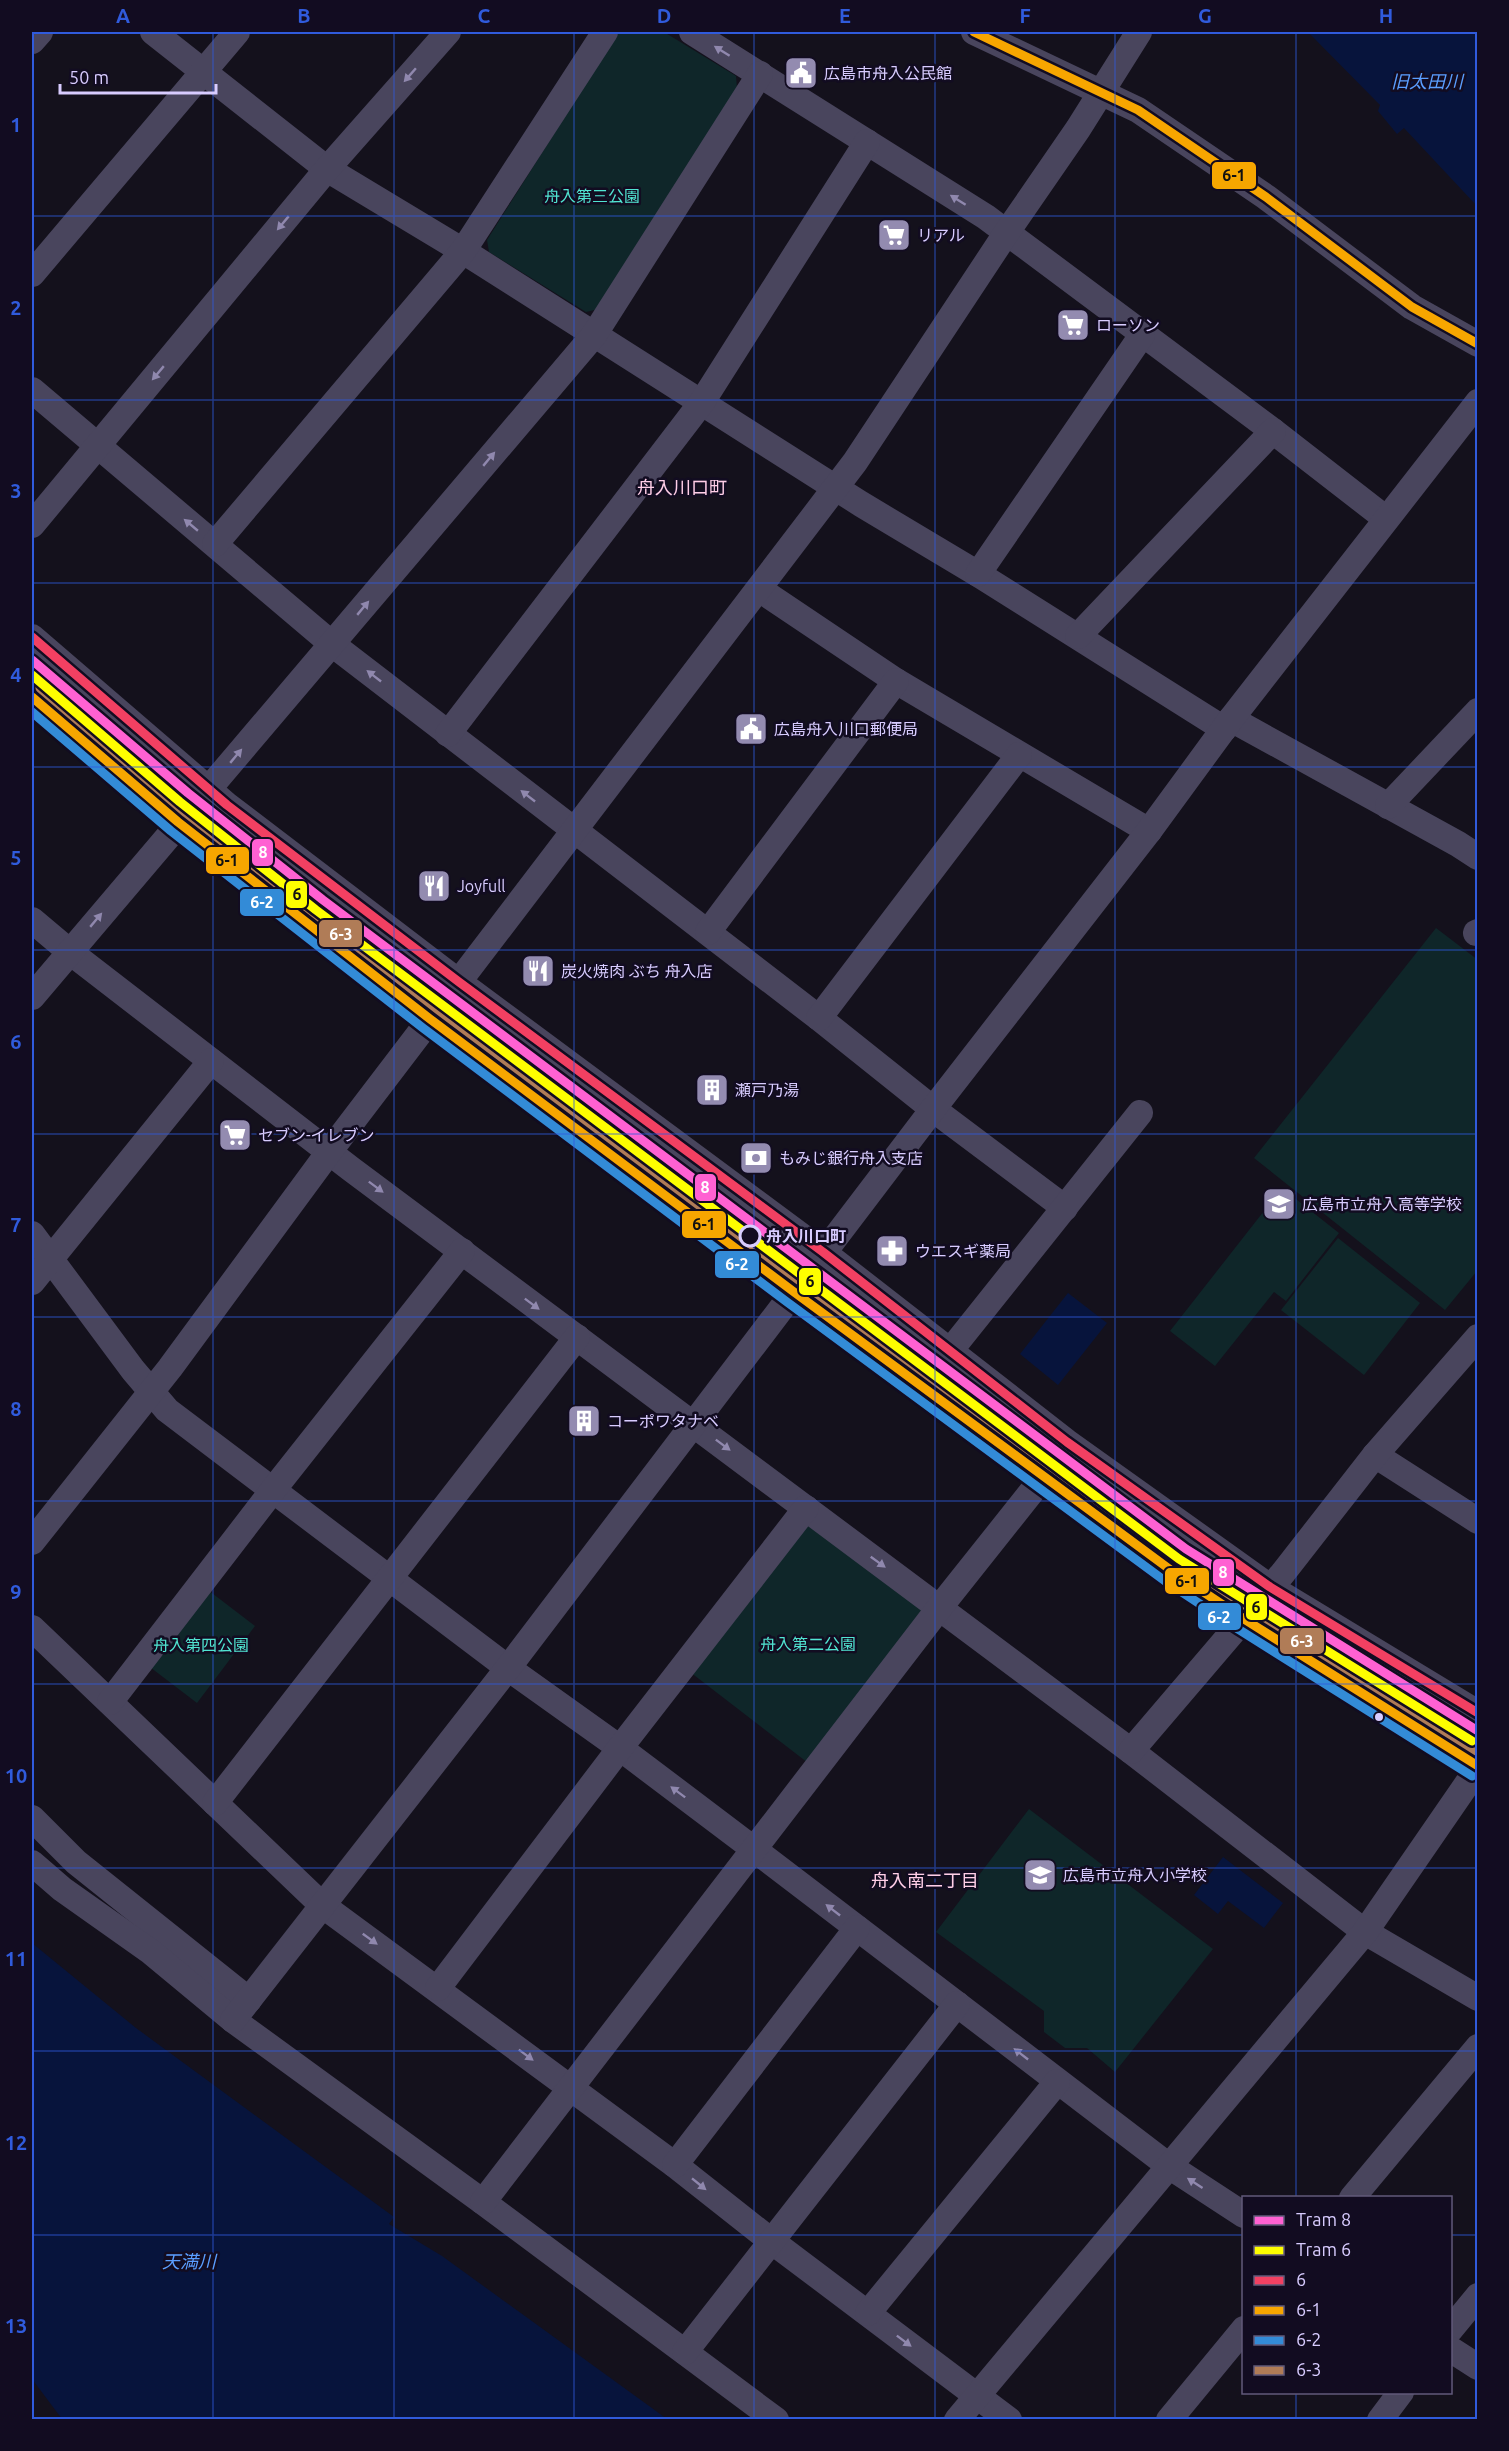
<svg xmlns="http://www.w3.org/2000/svg" width="1509" height="2451" font-family="Ubuntu,'Noto Sans JP',sans-serif">
  <style>
    .green { fill: #0f2629 }
    .water { fill: #07143c }
    .lines { fill: none; stroke-linecap: round; stroke-linejoin: round }
    .minor { stroke: #49455d; stroke-width: 26 }
    .bus-1-casing { stroke: #120c21; stroke-width: 14 }
    .bus-2-casing { stroke: #120c21; stroke-width: 14 }
    .bus-3-casing { stroke: #120c21; stroke-width: 14 }
    .bus-4-casing { stroke: #120c21; stroke-width: 14 }
    .bus-1 { stroke: #f24062; stroke-width: 9 }
    .bus-2 { stroke: #f7a600; stroke-width: 9 }
    .bus-3 { stroke: #338bd7; stroke-width: 9 }
    .bus-4 { stroke: #b07c57; stroke-width: 9 }
    .tram-1-casing { stroke: #120c21; stroke-width: 14 }
    .tram-2-casing { stroke: #120c21; stroke-width: 14 }
    .tram-1 { stroke: #ff61d2; stroke-width: 9 }
    .tram-2 { stroke: #fefe00; stroke-width: 9 }
    .oneway { fill: #9088ae }
    .grid { fill: none; stroke: #305bdc; stroke-width: 1.5; stroke-opacity: 0.55 }
    .stop-dot { fill: #120c21; stroke: #d8ccff; stroke-width: 3 }
    .bus-dot { fill: #d8ccff; stroke: #120c21; stroke-width: 2 }
    .labels { text-anchor: middle; stroke-width: 5; stroke-linejoin: round; paint-order: stroke }
    .poi-label { font-size: 16px; fill: #d8ccff; stroke: #120c21; text-anchor: start }
    .park-label { font-size: 16px; fill: #51e5d2; stroke: #120c21 }
    .stop-label { font-size: 16px; font-weight: bold; fill: #d8ccff; stroke: #120c21; text-anchor: start }
    .water-label { font-size: 18px; font-style: italic; fill: #5a9eff; stroke: #120c21 }
    .neighbourhood-label { font-size: 18px; fill: #ffcee7; stroke: #120c21 }
    .line-badge { stroke: #120c21; stroke-width: 2 }
    .badge-label { font-size: 16px; text-anchor: middle; font-weight: bold; fill: #fff }
    .pale-badge-label { font-size: 16px; text-anchor: middle; font-weight: bold; fill: #111 }
    .neatline { fill: none; stroke: #305bdc; stroke-width: 2 }
    .grid-label { font-size: 20px; text-anchor: middle; font-weight: bold; fill: #305bdc }
  </style>
  <rect width="100%" height="100%" fill="#14111c"/>
  <g class="green">
    <path d="M 618,32 L 664,32 L 736,76 L 737,88 L 599,309 L 586,312 L 489,252 L 487,240 Z"/>
    <path d="M 1436,928 L 1478,960 L 1477,1271 L 1445,1310 L 1254,1158 Z"/>
    <path d="M 1282,1188 L 1339,1233 L 1286,1301 L 1274,1292 L 1215,1366 L 1170,1331 Z"/>
    <path d="M 1338,1238 L 1420,1303 L 1364,1375 L 1281,1310 Z"/>
    <path d="M 814,1525 L 922,1606 L 923,1618 L 812,1766 L 690,1672 L 801,1526 Z"/>
    <path d="M 204,1587 L 255,1626 L 197,1703 L 146,1664 Z"/>
    <path d="M 1029,1809 L 1213,1949 L 1115,2072 L 1087,2048 L 1065,2048 L 1044,2032 L 1044,2011 L 936,1932 Z"/>
  </g>
  <g class="water">
    <path d="M 1308,32 L 1477,32 L 1477,206 L 1404,128 L 1397,134 L 1378,111 L 1380,105 Z"/>
    <path d="M 1068,1293 L 1107,1323 L 1058,1385 L 1020,1354 Z"/>
    <path d="M 1223,1857 L 1283,1903 L 1264,1928 L 1228,1901 L 1218,1914 L 1194,1895 Z"/>
    <path d="M 32,1943 L 136,2028 L 394,2217 L 389,2224 L 442,2256 L 667,2419 L 62,2419 L 32,2379 Z"/>
  </g>
  <g class="lines">
    <g class="minor">
      <path d="M 153,32 L 327,169 L 463,251 L 861,504 L 978,574 L 1224,729"/>
      <path d="M 692,32 L 986,217 L 1273,431 L 1385,518"/>
      <path d="M 974,32 L 1138,110 L 1266,197 L 1412,307 L 1478,344"/>
      <path d="M 32,41 L 40,32"/>
      <path d="M 32,274 L 237,32"/>
      <path d="M 32,390 L 332,644 L 819,1018 L 933,1109 L 1065,1208"/>
      <path d="M 32,525 L 327,169 L 448,32"/>
      <path d="M 215,544 L 463,251 L 605,32"/>
      <path d="M 978,574 L 1142,335"/>
      <path d="M 759,589 L 896,681 L 1149,831"/>
      <path d="M 1078,636 L 1273,431"/>
      <path d="M 32,637 L 227,805 L 459,982 L 823,1252 L 1067,1442 L 1270,1587 L 1478,1713"/>
      <path d="M 32,697 L 178,822 L 430,1019 L 794,1292 L 1172,1571 L 1244,1619 L 1478,1766"/>
      <path d="M 1231,719 L 1458,844 L 1478,857"/>
      <path d="M 448,734 L 702,402 L 867,142"/>
      <path d="M 1388,806 L 1478,711"/>
      <path d="M 32,920 L 70,952 L 351,1169 L 1131,1751 L 1365,1932 L 1478,1998"/>
      <path d="M 708,932 L 896,681"/>
      <path d="M 1476,933 L 1478,932"/>
      <path d="M 32,997 L 594,335 L 760,74"/>
      <path d="M 819,1018 L 1019,755"/>
      <path d="M 32,1234 L 133,1370 L 167,1410 L 508,1668 L 620,1748 L 755,1850 L 1169,2166 L 1244,2215"/>
      <path d="M 32,1282 L 211,1061"/>
      <path d="M 950,1351 L 1140,1113"/>
      <path d="M 1375,1455 L 1478,1521"/>
      <path d="M 32,1542 L 170,1368 L 329,1152 L 855,462 L 1007,232 L 1078,129 L 1139,32"/>
      <path d="M 32,1628 L 322,1905 L 675,2165 L 770,2240 L 1009,2420"/>
      <path d="M 110,1702 L 273,1490 L 462,1251"/>
      <path d="M 1131,1751 L 1283,1573 L 1375,1455 L 1478,1337"/>
      <path d="M 215,1803 L 577,1337"/>
      <path d="M 32,1818 L 76,1862 L 249,2000"/>
      <path d="M 32,1863 L 62,1889 L 151,1952 L 233,2020 L 483,2202 L 776,2420"/>
      <path d="M 438,1988 L 620,1748 L 806,1508"/>
      <path d="M 233,2020 L 508,1668 L 933,1109 L 1149,831 L 1231,719 L 1478,402"/>
      <path d="M 675,2165 L 857,1928"/>
      <path d="M 1352,2198 L 1478,2047"/>
      <path d="M 483,2202 L 940,1607 L 1045,1475"/>
      <path d="M 868,2313 L 1057,2082"/>
      <path d="M 1450,2330 L 1478,2296"/>
      <path d="M 1450,2349 L 1478,2367"/>
      <path d="M 685,2352 L 957,2004"/>
      <path d="M 957,2420 L 1365,1932 L 1478,1768"/>
      <path d="M 1169,2420 L 1244,2329"/>
      <path d="M 1380,2420 L 1401,2392"/>
    </g>
    <defs>
      <path id="bus-1" d="M 32,637 L 227,805 L 459,982 L 823,1252 L 1067,1442 L 1270,1587 L 1478,1713"/>
      <g id="bus-2">
        <path d="M 974,32 L 1138,110 L 1266,197 L 1412,307 L 1478,344"/>
        <path d="M 32,697 L 178,822 L 430,1019 L 794,1292 L 1172,1571 L 1244,1619 L 1478,1766"/>
      </g>
      <path id="bus-3" d="M 32,712 L 171,831 L 423,1028 L 787,1302 L 1165,1581 L 1238,1629 L 1472,1776"/>
      <path id="bus-4" d="M 40,688 L 186,813 L 437,1009 L 801,1282 L 1179,1561 L 1251,1609 L 1478,1752"/>
    </defs>
    <use href="#bus-1" class="bus-1-casing"/>
    <use href="#bus-2" class="bus-2-casing"/>
    <use href="#bus-3" class="bus-3-casing"/>
    <use href="#bus-4" class="bus-4-casing"/>
    <use href="#bus-1" class="bus-1"/>
    <use href="#bus-2" class="bus-2"/>
    <use href="#bus-3" class="bus-3"/>
    <use href="#bus-4" class="bus-4"/>
    <defs>
      <path id="tram-1" d="M 32,660 L 188,793 L 323,900 L 1186,1549 L 1478,1731"/>
      <path id="tram-2" d="M 32,675 L 180,802 L 316,910 L 1179,1559 L 1472,1741"/>
    </defs>
    <use href="#tram-1" class="tram-1-casing"/>
    <use href="#tram-2" class="tram-2-casing"/>
    <use href="#tram-1" class="tram-1"/>
    <use href="#tram-2" class="tram-2"/>
  </g>
  <defs><path id="oneway-solid" d="M-6-.8H1V-3.2L6.5 0L1 3.2V.8H-6Z" transform="scale(1.5)"/></defs>
  <g class="oneway">
    <use href="#oneway-solid" transform="translate(722 51) rotate(-148)"/>
    <use href="#oneway-solid" transform="translate(410 75) rotate(131)"/>
    <use href="#oneway-solid" transform="translate(958 200) rotate(-148)"/>
    <use href="#oneway-solid" transform="translate(283 223) rotate(130)"/>
    <use href="#oneway-solid" transform="translate(158 373) rotate(130)"/>
    <use href="#oneway-solid" transform="translate(489 459) rotate(-50)"/>
    <use href="#oneway-solid" transform="translate(191 525) rotate(-140)"/>
    <use href="#oneway-solid" transform="translate(363 608) rotate(-50)"/>
    <use href="#oneway-solid" transform="translate(374 676) rotate(-142)"/>
    <use href="#oneway-solid" transform="translate(236 756) rotate(-50)"/>
    <use href="#oneway-solid" transform="translate(528 796) rotate(-142)"/>
    <use href="#oneway-solid" transform="translate(96 920) rotate(-50)"/>
    <use href="#oneway-solid" transform="translate(376 1187) rotate(37)"/>
    <use href="#oneway-solid" transform="translate(532 1304) rotate(37)"/>
    <use href="#oneway-solid" transform="translate(723 1445) rotate(37)"/>
    <use href="#oneway-solid" transform="translate(878 1562) rotate(36)"/>
    <use href="#oneway-solid" transform="translate(678 1792) rotate(-143)"/>
    <use href="#oneway-solid" transform="translate(833 1910) rotate(-142)"/>
    <use href="#oneway-solid" transform="translate(370 1939) rotate(36)"/>
    <use href="#oneway-solid" transform="translate(1021 2054) rotate(-142)"/>
    <use href="#oneway-solid" transform="translate(526 2055) rotate(37)"/>
    <use href="#oneway-solid" transform="translate(1195 2183) rotate(-147)"/>
    <use href="#oneway-solid" transform="translate(699 2184) rotate(39)"/>
    <use href="#oneway-solid" transform="translate(904 2341) rotate(37)"/>
  </g>
  <path class="grid" d="M 213,32 L 213,2420M 394,32 L 394,2420M 574,32 L 574,2420M 754,32 L 754,2420M 935,32 L 935,2420M 1115,32 L 1115,2420M 1296,32 L 1296,2198M 32,216 L 1478,216M 32,400 L 1478,400M 32,583 L 1478,583M 32,767 L 1478,767M 32,950 L 1478,950M 32,1134 L 1478,1134M 32,1317 L 1478,1317M 32,1501 L 1478,1501M 32,1684 L 1478,1684M 32,1868 L 1478,1868M 32,2051 L 1478,2051M 32,2235 L 1244,2235M 1450,2235 L 1478,2235M 1296,2392 L 1296,2420"/>
  <defs>
    <symbol id="civic-square" viewBox="-11 -11 22 22"><rect x="-9" y="-9" width="18" height="18" rx="4" fill="#938bb0" stroke="#120c21"/><path d="M-.6-6.5H3V-4.5H.6V-3L4-1V1h2V6H-6V1h2V-1L-.6-3ZM-1.2 2.5V6h2.4V2.5Z" fill="#fff"/></symbol>
    <symbol id="supermarket-square" viewBox="-11 -11 22 22"><rect x="-9" y="-9" width="18" height="18" rx="4" fill="#938bb0" stroke="#120c21"/><path d="M-6-5.5h2.5l.6 2H6L4.5 2H-2.5L-4.4-4H-6ZM-1.5 3.2a1.3 1.3 0 1 0 .1 0ZM3 3.2a1.3 1.3 0 1 0 .1 0Z" fill="#fff"/></symbol>
    <symbol id="restaurant-square" viewBox="-11 -11 22 22"><rect x="-9" y="-9" width="18" height="18" rx="4" fill="#938bb0" stroke="#120c21"/><path d="M-5-6h1v4h1v-4h1v4h1v-4h1v5L-1.5 .5V6h-2V.5L-5-1ZM5-6V6H3V1.5H1.5Q1.5-4 5-6Z" fill="#fff"/></symbol>
    <symbol id="building-square" viewBox="-11 -11 22 22"><rect x="-9" y="-9" width="18" height="18" rx="4" fill="#938bb0" stroke="#120c21"/><path d="M-4-6H4V6H1V3H-1V6H-4ZM-2.5-4.3h1.7v1.8h-1.7ZM.8-4.3h1.7v1.8H.8ZM-2.5-1h1.7V.8h-1.7ZM.8-1h1.7V.8H.8Z" fill="#fff"/></symbol>
    <symbol id="bank-square" viewBox="-11 -11 22 22"><rect x="-9" y="-9" width="18" height="18" rx="4" fill="#938bb0" stroke="#120c21"/><path d="M-6-4H6V4H-6ZM0-2.3a2.3 2.3 0 1 0 0 4.6a2.3 2.3 0 1 0 0-4.6Z" fill="#fff"/></symbol>
    <symbol id="school-square" viewBox="-11 -11 22 22"><rect x="-9" y="-9" width="18" height="18" rx="4" fill="#938bb0" stroke="#120c21"/><path d="M0-5L7-2L0 1L-7-2ZM-4 1L0 2.5L4 1V4Q0 6-4 4Z" fill="#fff"/></symbol>
    <symbol id="pharmacy-square" viewBox="-11 -11 22 22"><rect x="-9" y="-9" width="18" height="18" rx="4" fill="#938bb0" stroke="#120c21"/><path d="M-2-6h4v4h4v4h-4v4h-4v-4h-4v-4h4Z" fill="#fff"/></symbol>
  </defs>
  <g fill-rule="evenodd">
    <use href="#civic-square" x="782" y="54" width="38" height="38"/>
    <use href="#supermarket-square" x="875" y="216" width="38" height="38"/>
    <use href="#supermarket-square" x="1054" y="306" width="38" height="38"/>
    <use href="#civic-square" x="732" y="710" width="38" height="38"/>
    <use href="#restaurant-square" x="415" y="867" width="38" height="38"/>
    <use href="#restaurant-square" x="519" y="952" width="38" height="38"/>
    <use href="#building-square" x="693" y="1071" width="38" height="38"/>
    <use href="#supermarket-square" x="216" y="1116" width="38" height="38"/>
    <use href="#bank-square" x="737" y="1139" width="38" height="38"/>
    <use href="#school-square" x="1260" y="1185" width="38" height="38"/>
    <use href="#pharmacy-square" x="873" y="1232" width="38" height="38"/>
    <use href="#building-square" x="565" y="1402" width="38" height="38"/>
    <use href="#school-square" x="1021" y="1856" width="38" height="38"/>
  </g>
  <circle class="stop-dot" cx="750" cy="1236" r="10"/>
  <circle class="bus-dot" cx="1379" cy="1717" r="5"/>
  <g class="labels">
    <g class="poi-label">
      <text x="824" y="79">広島市舟入公民館</text>
      <text x="917" y="241">リアル</text>
      <text x="1096" y="331">ローソン</text>
      <text x="774" y="735">広島舟入川口郵便局</text>
      <text x="457" y="892">Joyfull</text>
      <text x="561" y="977">炭火焼肉 ぶち 舟入店</text>
      <text x="735" y="1096">瀬戸乃湯</text>
      <text x="258" y="1141">セブン-イレブン</text>
      <text x="779" y="1164">もみじ銀行舟入支店</text>
      <text x="1302" y="1210">広島市立舟入高等学校</text>
      <text x="915" y="1257">ウエスギ薬局</text>
      <text x="607" y="1427">コーポワタナベ</text>
      <text x="1063" y="1881">広島市立舟入小学校</text>
    </g>
    <g class="park-label">
      <text x="592" y="202">舟入第三公園</text>
      <text x="808" y="1650">舟入第二公園</text>
      <text x="201" y="1651">舟入第四公園</text>
    </g>
    <g class="stop-label">
      <text x="766" y="1242">舟入川口町</text>
    </g>
    <g class="water-label">
      <text x="1427" y="88">旧太田川</text>
      <text x="189" y="2268">天満川</text>
    </g>
    <g class="neighbourhood-label">
      <text x="682" y="494">舟入川口町</text>
      <text x="925" y="1887">舟入南二丁目</text>
    </g>
  </g>
  <g class="line-badge">
    <rect x="1211" y="161" width="46" height="29" rx="6" fill="#f7a600"/>
    <rect x="251" y="838" width="23" height="29" rx="6" fill="#ff61d2"/>
    <rect x="205" y="846" width="45" height="29" rx="6" fill="#f7a600"/>
    <rect x="285" y="880" width="23" height="29" rx="6" fill="#fefe00"/>
    <rect x="239" y="888" width="46" height="29" rx="6" fill="#338bd7"/>
    <rect x="318" y="919" width="45" height="29" rx="6" fill="#b07c57"/>
    <rect x="694" y="1173" width="23" height="29" rx="6" fill="#ff61d2"/>
    <rect x="681" y="1210" width="46" height="29" rx="6" fill="#f7a600"/>
    <rect x="714" y="1250" width="46" height="29" rx="6" fill="#338bd7"/>
    <rect x="798" y="1267" width="24" height="29" rx="6" fill="#fefe00"/>
    <rect x="1212" y="1558" width="23" height="29" rx="6" fill="#ff61d2"/>
    <rect x="1164" y="1567" width="46" height="28" rx="6" fill="#f7a600"/>
    <rect x="1245" y="1593" width="23" height="28" rx="6" fill="#fefe00"/>
    <rect x="1197" y="1602" width="45" height="29" rx="6" fill="#338bd7"/>
    <rect x="1279" y="1627" width="46" height="28" rx="6" fill="#b07c57"/>
  </g>
  <g class="badge-label">
    <text x="263" y="858">8</text>
    <text x="262" y="908">6-2</text>
    <text x="341" y="940">6-3</text>
    <text x="705" y="1193">8</text>
    <text x="737" y="1270">6-2</text>
    <text x="1223" y="1578">8</text>
    <text x="1219" y="1623">6-2</text>
    <text x="1302" y="1647">6-3</text>
  </g>
  <g class="pale-badge-label">
    <text x="1234" y="181">6-1</text>
    <text x="227" y="866">6-1</text>
    <text x="297" y="900">6</text>
    <text x="704" y="1230">6-1</text>
    <text x="810" y="1287">6</text>
    <text x="1187" y="1587">6-1</text>
    <text x="1256" y="1613">6</text>
  </g>
  <rect width="1509" height="2451" fill="none" stroke="#120c21" stroke-width="66"/>
  <rect x="1242" y="2196" width="210" height="198" fill="#120c21" stroke="#61597a" stroke-width="1.5"/>
  <rect x="1254" y="2216" width="30" height="9" fill="#ff61d2" stroke="#61597a" stroke-width="1.5"/>
  <text x="1296" y="2226" font-size="18" fill="#d8ccff">Tram 8</text>
  <rect x="1254" y="2246" width="30" height="9" fill="#fefe00" stroke="#61597a" stroke-width="1.5"/>
  <text x="1296" y="2256" font-size="18" fill="#d8ccff">Tram 6</text>
  <rect x="1254" y="2276" width="30" height="9" fill="#f24062" stroke="#61597a" stroke-width="1.5"/>
  <text x="1296" y="2286" font-size="18" fill="#d8ccff">6</text>
  <rect x="1254" y="2306" width="30" height="9" fill="#f7a600" stroke="#61597a" stroke-width="1.5"/>
  <text x="1296" y="2316" font-size="18" fill="#d8ccff">6-1</text>
  <rect x="1254" y="2336" width="30" height="9" fill="#338bd7" stroke="#61597a" stroke-width="1.5"/>
  <text x="1296" y="2346" font-size="18" fill="#d8ccff">6-2</text>
  <rect x="1254" y="2366" width="30" height="9" fill="#b07c57" stroke="#61597a" stroke-width="1.5"/>
  <text x="1296" y="2376" font-size="18" fill="#d8ccff">6-3</text>
  <path d="M60 84v9h156v-9" fill="none" stroke="#d8ccff" stroke-width="3"/>
  <text x="69" y="84" font-size="18" fill="#d8ccff" stroke="#120c21" stroke-width="4.5" paint-order="stroke">50 m</text>
  <rect x="33" y="33" width="1443" height="2385" class="neatline"/>
  <g class="grid-label">
    <text x="123" y="23">A</text>
    <text x="304" y="23">B</text>
    <text x="484" y="23">C</text>
    <text x="664" y="23">D</text>
    <text x="845" y="23">E</text>
    <text x="1025" y="23">F</text>
    <text x="1205" y="23">G</text>
    <text x="1386" y="23">H</text>
    <text x="16" y="132">1</text>
    <text x="16" y="315">2</text>
    <text x="16" y="498">3</text>
    <text x="16" y="682">4</text>
    <text x="16" y="865">5</text>
    <text x="16" y="1049">6</text>
    <text x="16" y="1232">7</text>
    <text x="16" y="1416">8</text>
    <text x="16" y="1599">9</text>
    <text x="16" y="1783">10</text>
    <text x="16" y="1966">11</text>
    <text x="16" y="2150">12</text>
    <text x="16" y="2333">13</text>
  </g>
</svg>
